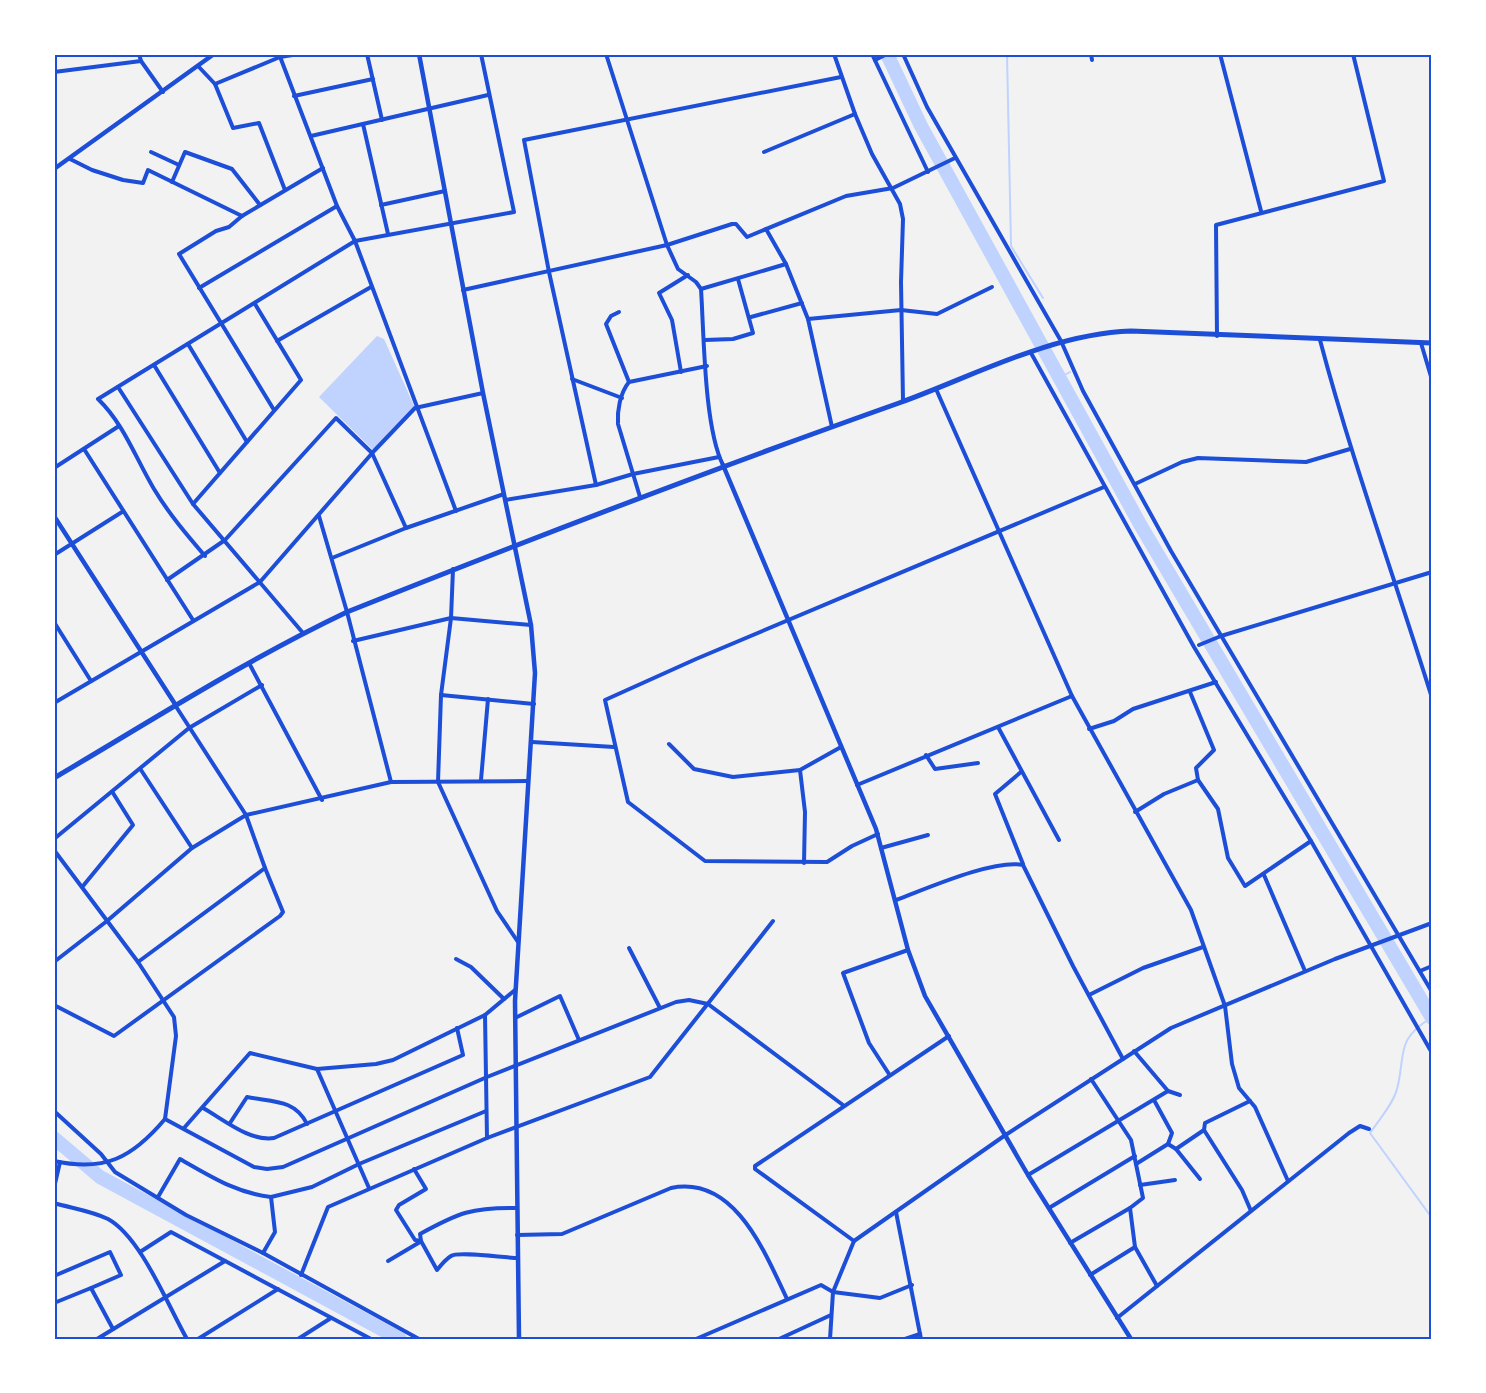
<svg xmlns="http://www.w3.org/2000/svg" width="1486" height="1393" font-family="'Golos Text',sans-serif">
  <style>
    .water { fill: #bfd3fe }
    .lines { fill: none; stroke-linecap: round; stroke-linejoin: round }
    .stream { stroke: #bfd3fe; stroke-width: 2 }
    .river { stroke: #bfd3fe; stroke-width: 14 }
    .minor { stroke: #1d4ed8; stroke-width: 4 }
    .tertiary { stroke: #1d4ed8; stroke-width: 4.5 }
    .secondary { stroke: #1d4ed8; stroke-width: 5 }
    .neatline { fill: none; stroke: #1d4ed8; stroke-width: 2 }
  </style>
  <rect width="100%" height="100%" fill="#f2f2f2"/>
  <path class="water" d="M 377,336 L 384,339 L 415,408 L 374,451 L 319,397 Z"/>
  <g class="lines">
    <g class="stream">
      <path d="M 1007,54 L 1011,246 L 1043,298"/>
      <path d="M 1061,377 L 1070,372"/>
      <path d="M 1431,1018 C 1395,1040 1406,1054 1397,1089 C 1393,1104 1379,1120 1370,1133 L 1432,1218"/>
      <path d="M 393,1335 L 394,1339"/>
    </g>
    <g class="river">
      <path d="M 887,54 L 921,126 L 1141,526 L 1432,1018"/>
      <path d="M 54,1138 L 100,1177 L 400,1339"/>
    </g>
    <g class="minor">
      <path d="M 139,54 L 141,61 L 163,92"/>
      <path d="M 279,54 L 337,206 L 355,241 L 456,511"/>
      <path d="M 367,54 L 382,120"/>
      <path d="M 606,54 L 667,245 L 678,269 L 696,282 L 701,289 C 704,334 704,427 723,465"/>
      <path d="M 834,54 L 855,114 L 872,154 L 900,204 L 903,219 L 901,282 L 903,401"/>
      <path d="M 872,54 L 928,172"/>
      <path d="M 903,54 L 927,107 L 1061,341 L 1083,391 L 1171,551 L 1432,992"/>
      <path d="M 1091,54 L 1092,60"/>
      <path d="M 1220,54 L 1261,211"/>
      <path d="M 875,60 L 887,54"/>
      <path d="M 198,66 L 215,84 L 233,128 L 259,123 L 285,190"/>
      <path d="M 54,72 L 141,61"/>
      <path d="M 215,84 L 280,57 L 299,54"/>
      <path d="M 294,96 L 373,79"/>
      <path d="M 363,124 L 388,234"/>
      <path d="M 311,136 L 488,95"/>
      <path d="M 151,152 L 179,165"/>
      <path d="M 764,152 L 855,114"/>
      <path d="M 70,159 L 92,170 L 123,180 L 143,183 L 148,170 L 242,216"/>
      <path d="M 172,182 L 185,152 L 232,169 L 260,205"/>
      <path d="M 381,205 L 445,191"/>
      <path d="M 766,229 L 786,264 L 808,319 L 832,427"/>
      <path d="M 199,288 L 337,206"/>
      <path d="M 701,289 L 786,264"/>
      <path d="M 463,290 L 667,245 L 732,224 L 736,224 L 747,237 L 846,196 L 893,188 L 955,158"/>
      <path d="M 619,312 L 611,316 L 606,324 L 629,382"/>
      <path d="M 751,317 L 802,303"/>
      <path d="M 808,319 L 901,310 L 937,314 L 992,287"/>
      <path d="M 1217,336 L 1216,225 L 1384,181 L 1353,54"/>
      <path d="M 705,340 L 733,339 L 753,333 L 738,279"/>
      <path d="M 1320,340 C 1352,461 1395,579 1432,698"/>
      <path d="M 277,341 L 371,287"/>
      <path d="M 1421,343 L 1432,380"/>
      <path d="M 188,344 L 247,442"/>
      <path d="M 1031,353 L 1194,647 L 1311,841 L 1432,1053"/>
      <path d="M 154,365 L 220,473"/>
      <path d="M 681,372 L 672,320 L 659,293 L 688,275"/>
      <path d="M 572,379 L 622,398"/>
      <path d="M 118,387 L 193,504 L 303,633"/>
      <path d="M 936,389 L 1072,696 L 1191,910 L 1225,1006 L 1232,1064 L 1239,1088 L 1255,1107 L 1288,1181"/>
      <path d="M 274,410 L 179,254 L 216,231 L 229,227 L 242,216 L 323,168"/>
      <path d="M 84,449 L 193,620"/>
      <path d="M 54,468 L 119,426"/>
      <path d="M 1135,484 L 1182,462 L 1198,458 L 1306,462 L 1350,449"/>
      <path d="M 596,485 L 549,272 L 524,140 L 841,77"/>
      <path d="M 640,497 L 618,424 C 617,411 620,393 629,382 L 707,366"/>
      <path d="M 505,500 L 596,485 L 633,474 L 719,457"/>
      <path d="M 193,504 L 301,380 L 255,304"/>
      <path d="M 319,516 L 347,612 L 391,782"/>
      <path d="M 54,555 L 122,512"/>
      <path d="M 205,556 C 187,535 169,514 154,489 C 136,459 124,424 98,399 L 355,241 L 514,212 L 481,54"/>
      <path d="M 332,558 L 406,528 L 504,494"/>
      <path d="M 453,569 L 451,618 L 441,695 L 438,782 L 497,911 L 518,942"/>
      <path d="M 167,580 L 225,540 L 336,418 L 372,453 L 406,528"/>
      <path d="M 54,622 L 91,681"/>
      <path d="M 353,641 L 451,618 L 531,625"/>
      <path d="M 1199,645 L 1221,636 L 1432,572"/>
      <path d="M 249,663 L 322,800"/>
      <path d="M 1190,692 L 1214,750 L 1196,768 L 1198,780 L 1218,809 L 1228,858 L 1245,886 L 1311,841"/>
      <path d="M 441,695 L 534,704"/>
      <path d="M 54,703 L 260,582 L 374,451 L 415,408 L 483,393"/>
      <path d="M 998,727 L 1059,840"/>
      <path d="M 1089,729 L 1114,721 L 1133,709 L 1216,682"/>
      <path d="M 532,742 L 614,747"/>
      <path d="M 669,744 L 694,769 L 733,777 L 800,770 L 841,747"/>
      <path d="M 926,755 L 935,769 L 978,763"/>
      <path d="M 141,770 L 192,848 L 246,815 L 391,782 L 528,781"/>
      <path d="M 800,770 L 805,812 L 804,863"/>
      <path d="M 1021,772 L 995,794 L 1023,864"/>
      <path d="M 481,780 L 488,699"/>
      <path d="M 857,785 L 1072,696"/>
      <path d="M 1135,812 L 1164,794 L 1198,780"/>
      <path d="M 878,834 L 852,846 L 827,862 L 705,861 L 628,802 L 605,700 L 696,659 L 1104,487"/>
      <path d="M 54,839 L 189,728 L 262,685"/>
      <path d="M 881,848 L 928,835"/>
      <path d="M 54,850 L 138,962 L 174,1017 L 176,1036 L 165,1119"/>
      <path d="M 1264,875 L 1305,971"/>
      <path d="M 83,886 L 133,825 L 113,793"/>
      <path d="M 896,900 C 926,889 993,859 1023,865 L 1073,966 L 1123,1059"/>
      <path d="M 629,948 L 660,1008"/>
      <path d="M 456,959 L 471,967 L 504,999"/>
      <path d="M 54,962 L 107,921 L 192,848"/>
      <path d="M 138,962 L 265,868 L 246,815 L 175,705"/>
      <path d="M 1420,971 L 1432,966"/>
      <path d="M 1089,995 L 1143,968 L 1203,947"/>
      <path d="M 54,1005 L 114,1036 L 280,916 L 283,912 L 265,868"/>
      <path d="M 485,1015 L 487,1138 L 650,1077 L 773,921"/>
      <path d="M 515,1018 L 560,996 L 579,1040"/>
      <path d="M 1134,1051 L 1168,1091"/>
      <path d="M 317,1069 L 369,1188"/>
      <path d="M 889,1074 L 869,1043 L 843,973 L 908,950"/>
      <path d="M 1091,1079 L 1131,1140 L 1143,1198 L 1130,1208 L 1135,1247 L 1157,1286"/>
      <path d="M 203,1108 C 223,1119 250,1142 274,1138 L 463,1055 L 457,1028"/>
      <path d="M 54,1111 L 101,1154 L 115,1172 L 186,1215 L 263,1253 L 419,1339"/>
      <path d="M 230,1123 L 247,1097 C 272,1102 295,1099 307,1124"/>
      <path d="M 184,1128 L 250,1053 L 317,1069 L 376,1064 L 393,1060 L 485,1015 L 515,990"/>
      <path d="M 1204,1130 L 1242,1190 L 1251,1211"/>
      <path d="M 1168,1144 L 1176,1149 L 1204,1130 L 1205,1123 L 1250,1101"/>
      <path d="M 1176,1149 L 1200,1179"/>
      <path d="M 54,1161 C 105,1172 132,1158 165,1119 L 254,1167 L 267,1169 L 283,1167 L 487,1077 L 676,1002 L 689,1000 L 708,1004 L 843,1105"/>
      <path d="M 1136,1164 L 1168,1144 L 1172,1133 L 1154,1100"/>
      <path d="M 414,1169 L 426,1189 L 399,1205 L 396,1210 L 415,1240 L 421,1241"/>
      <path d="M 1028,1175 L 1168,1091 L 1180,1095"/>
      <path d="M 1140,1185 L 1175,1180"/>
      <path d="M 54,1188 L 60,1162"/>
      <path d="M 158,1197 L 180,1159 C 210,1176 236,1193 271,1197"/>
      <path d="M 54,1203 C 71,1208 92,1211 108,1219 C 141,1237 168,1306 187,1339"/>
      <path d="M 517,1208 C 472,1207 458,1213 420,1234 L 421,1241 L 437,1270 C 441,1265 446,1259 451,1256 C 458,1251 505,1258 518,1258"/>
      <path d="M 1049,1208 L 1135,1156"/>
      <path d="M 896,1212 L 921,1339"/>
      <path d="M 517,1235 L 562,1234 L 671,1188 C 735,1175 765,1253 787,1299"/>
      <path d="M 854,1241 L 755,1169 L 755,1166 L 949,1036"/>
      <path d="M 1070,1243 L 1130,1208"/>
      <path d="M 140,1252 L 171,1232 L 371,1339"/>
      <path d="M 263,1253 L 275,1232 L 271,1197 L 312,1187 L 359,1164 L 486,1111"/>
      <path d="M 388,1261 L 420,1242"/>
      <path d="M 301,1275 L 328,1207 L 487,1138"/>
      <path d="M 1090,1275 L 1135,1247"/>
      <path d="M 54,1276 L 110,1252 L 121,1275 L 91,1288 L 113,1329"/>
      <path d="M 54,1303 L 91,1288"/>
      <path d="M 1117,1318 L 1349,1133 L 1360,1126 L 1369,1129"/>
      <path d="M 97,1339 L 225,1261"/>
      <path d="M 198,1339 L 278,1289"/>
      <path d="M 298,1339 L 331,1318"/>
      <path d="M 696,1339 L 821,1285 L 833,1292 L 880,1298 L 912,1285"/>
      <path d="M 754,1339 L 756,1339"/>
      <path d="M 779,1339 L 831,1315"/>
      <path d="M 830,1339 L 833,1292 L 854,1241 L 1004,1136 L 1171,1028 L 1335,959 L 1432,923"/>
      <path d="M 905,1339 L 920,1334"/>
    </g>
    <g class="tertiary">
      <path d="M 419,54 L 483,393 L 531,625 L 535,673 L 515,1001 L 519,1339"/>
      <path d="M 54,169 L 214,54"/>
      <path d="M 723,465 L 876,829 L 908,950 L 925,996 L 1028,1175 L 1131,1339"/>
      <path d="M 54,516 L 175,704"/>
    </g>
    <path class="secondary" d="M 54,778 C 151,721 246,660 347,612 C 530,539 713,469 899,403 C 974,376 1050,334 1131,331 L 1432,343"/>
  </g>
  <rect width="1486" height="1393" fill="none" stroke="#ffffff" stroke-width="111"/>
  <rect x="56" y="56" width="1374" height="1282" class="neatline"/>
</svg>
